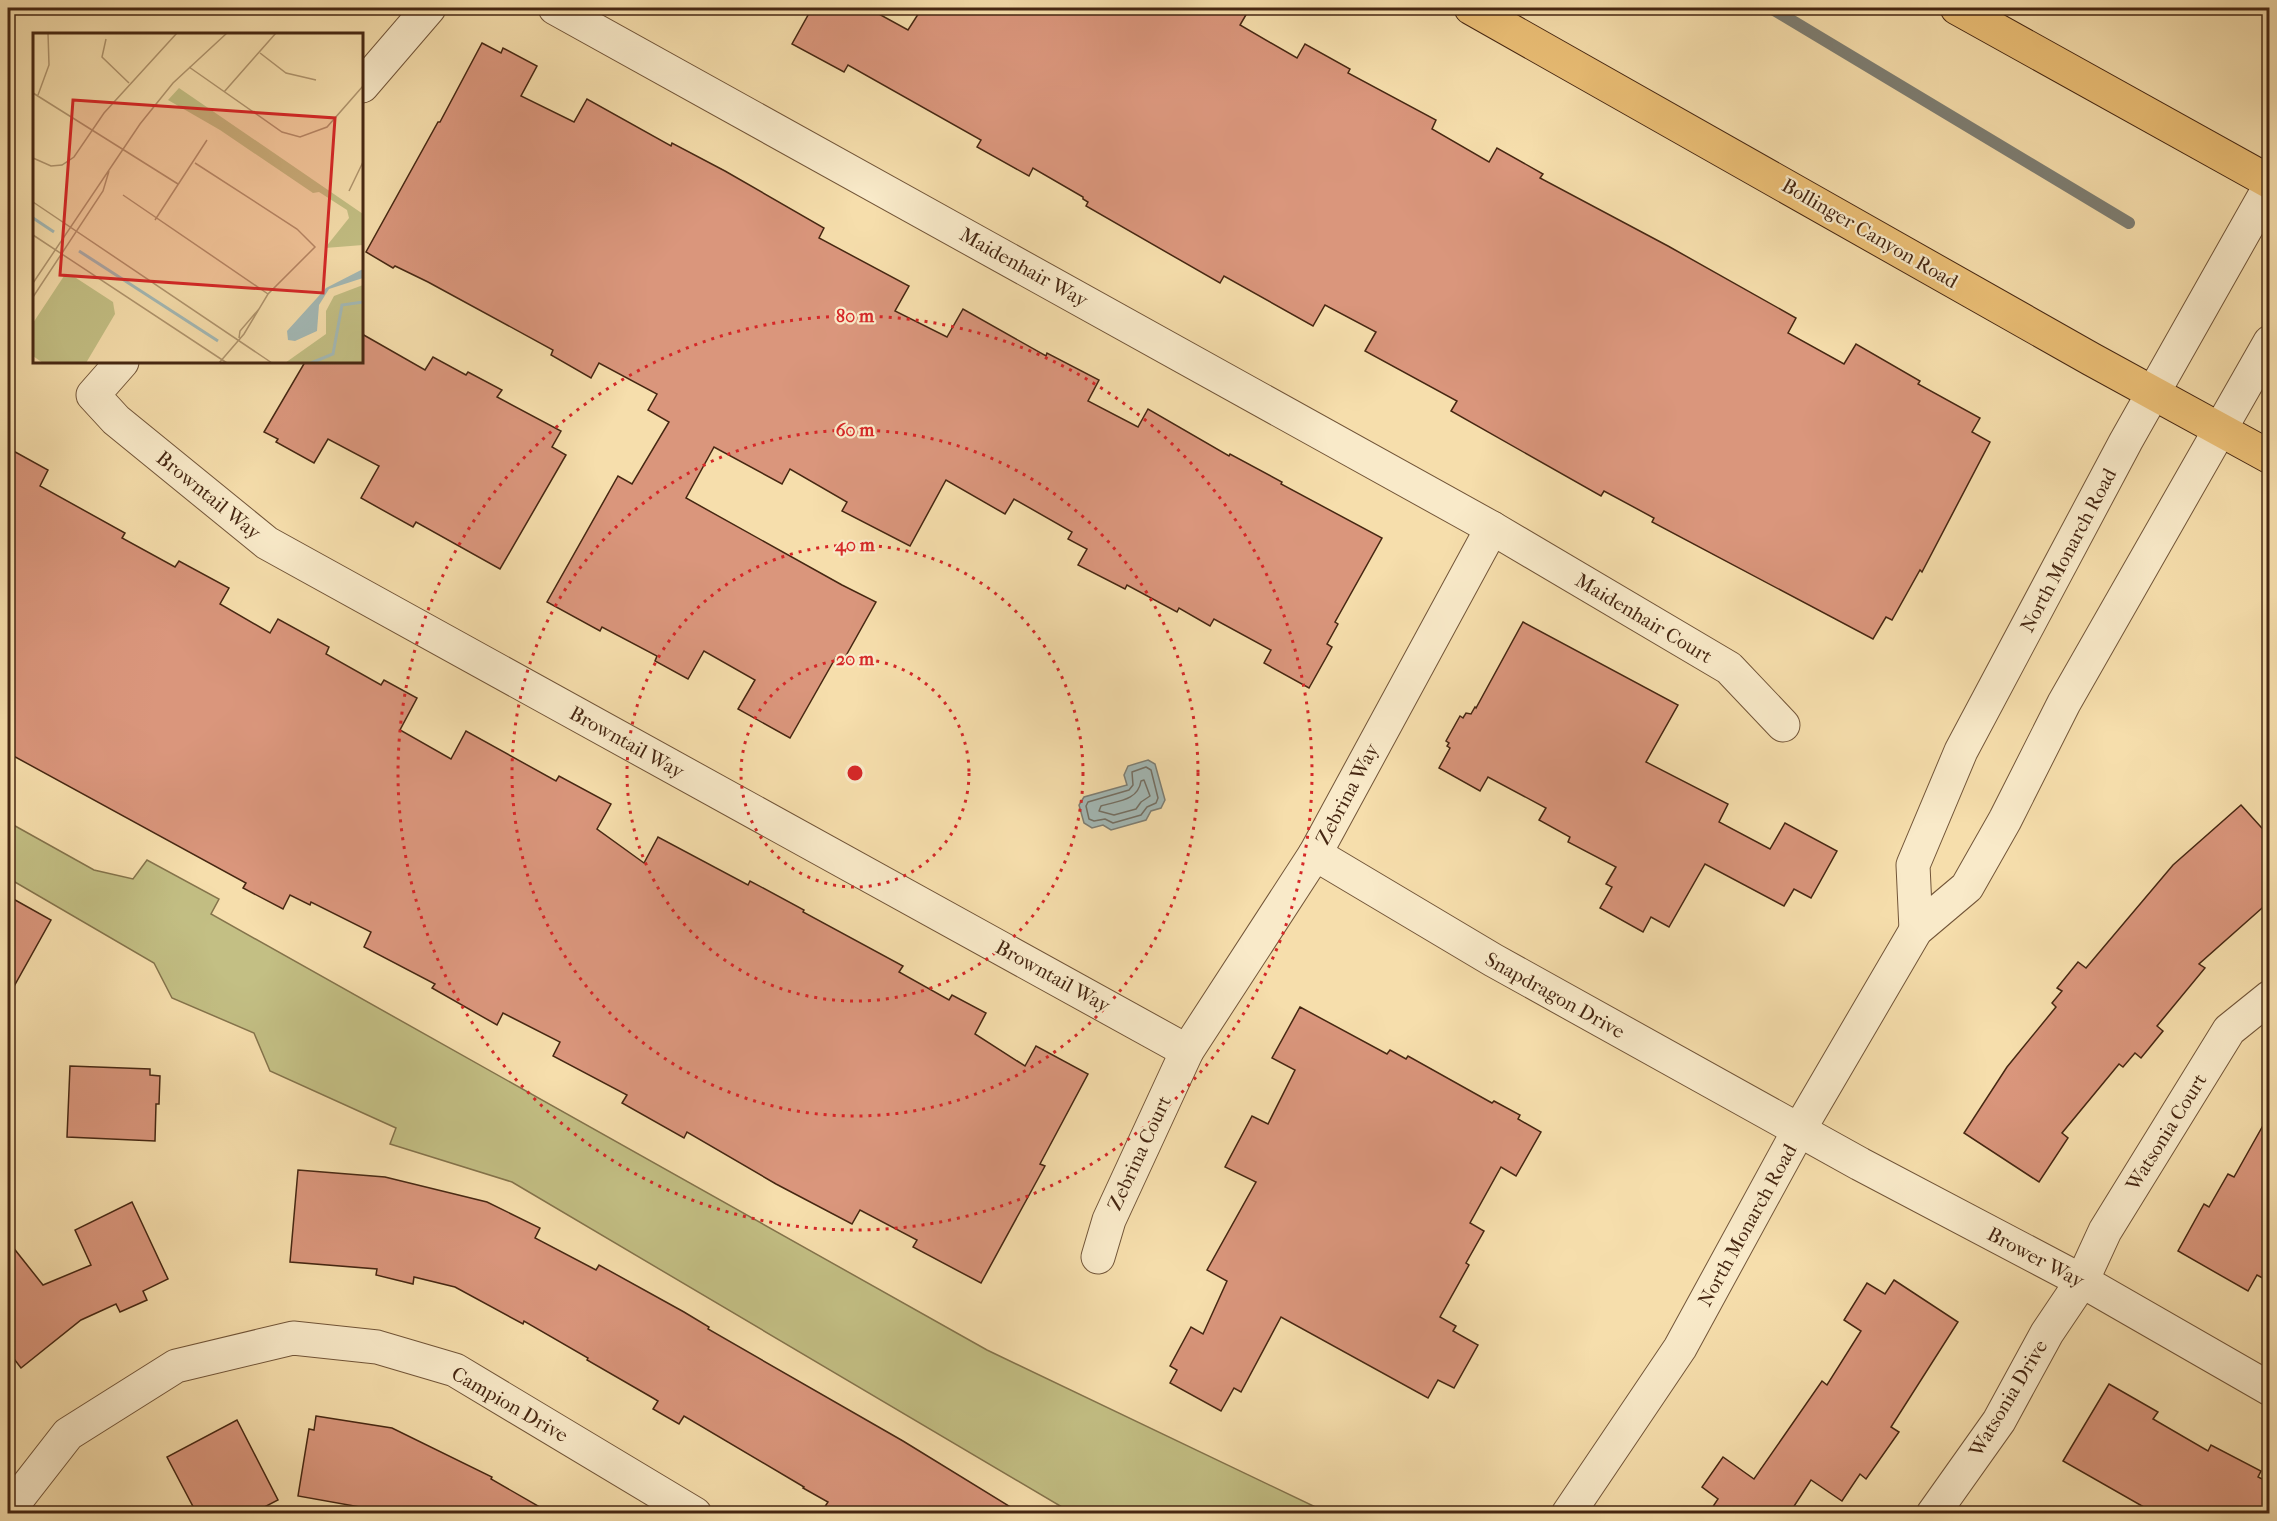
<svg xmlns="http://www.w3.org/2000/svg" width="2277" height="1521" font-family="'IM FELL French Canon',serif">
  <style>
    .green { fill: #c3bf84; stroke: #84734b; stroke-width: 1.5 }
    .water { fill: #a3b9b6; stroke: #7e7f74; stroke-width: 1.5 }
    .lines { fill: none; stroke-linecap: round; stroke-linejoin: round }
    .shore { stroke: #747064; stroke-width: 1.5 }
    .stream { stroke: #7e7f74; stroke-width: 12 }
    .building { fill: #da967c; stroke: #462712; stroke-width: 1.5 }
    .minor-casing { stroke: #725538; stroke-width: 35 }
    .major-casing { stroke: #462712; stroke-width: 35 }
    .minor { stroke: #f9eac9; stroke-width: 33 }
    .major { stroke: #ebbf76; stroke-width: 33 }
    .ring { fill: none; stroke: #d62828; stroke-width: 3; stroke-dasharray: 3 6 }
    .labels { text-anchor: middle; stroke-width: 4.5; stroke-linejoin: round; paint-order: stroke }
    .street-label { font-size: 20px; fill: #462712; stroke: #f9eac9 }
    .inset-river { fill: none; stroke: #a3b9b6; stroke-width: 3 }
    .inset-road { fill: none; stroke: #b0956e; stroke-width: 1.5 }
    .view { fill: #d62828; fill-opacity: 0.15; stroke: #d62828; stroke-width: 3 }
    .inset-edge { fill: none; stroke: #462712; stroke-width: 3 }
    .centre { fill: #d62828; stroke: #f9eac9; stroke-width: 3 }
    .ring-label { font-size: 18px; text-anchor: middle; font-weight: bold; fill: #d62828; stroke: #f9eac9; stroke-width: 4.5; stroke-linejoin: round; paint-order: stroke }
  </style>
  <rect width="100%" height="100%" fill="#f6deac"/>
  <filter id="stains"><feTurbulence type="fractalNoise" baseFrequency=".00333" numOctaves="4"/><feColorMatrix values="0 0 0 0 .2 0 0 0 0 .09 0 0 0 0 .02 0 0 0 .5 -.17"/></filter>
  <radialGradient id="worn" r=".72"><stop offset=".6" stop-color="#630" stop-opacity="0"/><stop offset="1" stop-color="#630" stop-opacity=".3"/></radialGradient>
  <path class="green" d="M 8,822 L 94,870 L 133,879 L 147,860 L 219,899 L 211,914 L 987,1350 L 1328,1513 L 1072,1513 L 512,1182 L 390,1144 L 396,1128 L 270,1071 L 254,1033 L 172,998 L 154,963 L 8,878 Z"/>
  <path class="water" d="M 1148,760 L 1155,764 L 1165,800 L 1161,808 L 1151,811 L 1146,820 L 1111,830 L 1103,825 L 1092,828 L 1084,823 L 1079,805 L 1084,797 L 1127,785 L 1124,775 L 1128,766 Z"/>
  <g class="lines">
    <g class="shore">
      <path d="M 1146,767 L 1151,770 L 1158,798 L 1156,803 L 1147,807 L 1141,815 L 1113,823 L 1105,819 L 1094,821 L 1089,819 L 1086,806 L 1088,802 L 1129,790 L 1133,785 L 1132,772 Z"/>
      <path d="M 1144,780 L 1150,796 L 1141,802 L 1136,809 L 1114,815 L 1099,811 L 1101,806 C 1117,801 1138,801 1141,781 Z"/>
    </g>
    <path class="stream" d="M 1771,8 L 2129,223"/>
  </g>
  <g class="building">
    <path d="M 812,8 L 868,8 L 908,30 L 922,8 L 1250,8 L 1240,25 L 1297,58 L 1305,44 L 1350,69 L 1348,73 L 1436,120 L 1432,129 L 1489,162 L 1497,148 L 1543,174 L 1540,178 L 1668,246 L 1796,318 L 1788,333 L 1844,364 L 1856,344 L 1920,381 L 1918,384 L 1980,418 L 1972,432 L 1990,442 L 1922,572 L 1920,570 L 1892,620 L 1886,617 L 1873,639 L 1652,522 L 1654,518 L 1604,491 L 1601,496 L 1451,411 L 1457,401 L 1365,351 L 1376,332 L 1325,305 L 1313,326 L 1224,276 L 1220,283 L 1086,206 L 1088,202 L 1083,199 L 1083,197 L 1033,168 L 1029,176 L 977,147 L 981,140 L 848,65 L 844,72 L 792,44 Z"/>
    <path d="M 482,43 L 501,53 L 503,48 L 537,66 L 521,96 L 574,122 L 587,99 L 671,146 L 672,143 L 725,171 L 824,228 L 819,238 L 909,286 L 895,311 L 947,337 L 963,309 L 1046,356 L 1047,353 L 1099,380 L 1088,401 L 1138,427 L 1148,409 L 1229,456 L 1230,454 L 1282,482 L 1281,484 L 1382,538 L 1335,622 L 1338,624 L 1327,644 L 1332,647 L 1309,688 L 1264,663 L 1271,650 L 1214,619 L 1210,626 L 1179,608 L 1177,612 L 1127,585 L 1125,589 L 1078,565 L 1087,549 L 1068,539 L 1072,532 L 1014,499 L 1005,514 L 946,480 L 910,546 L 842,511 L 847,502 L 790,469 L 782,484 L 714,447 L 686,498 L 842,585 L 876,602 L 843,661 L 836,657 L 790,738 L 738,709 L 755,680 L 704,651 L 688,679 L 655,661 L 657,656 L 602,627 L 600,631 L 547,602 L 618,476 L 632,484 L 669,422 L 648,410 L 657,394 L 599,363 L 591,378 L 551,355 L 553,350 L 428,282 L 395,266 L 393,268 L 366,252 L 438,122 L 440,122 Z"/>
    <path d="M 362,334 L 425,370 L 433,357 L 466,375 L 468,372 L 502,390 L 497,397 L 561,431 L 552,447 L 566,455 L 500,569 L 416,522 L 413,527 L 361,498 L 379,466 L 328,439 L 314,463 L 276,442 L 278,439 L 264,432 L 305,362 L 362,362 Z"/>
    <path d="M 8,448 L 48,470 L 40,486 L 125,533 L 122,538 L 175,567 L 179,561 L 229,588 L 220,604 L 270,633 L 278,619 L 329,647 L 326,654 L 381,685 L 384,680 L 417,698 L 400,730 L 451,759 L 466,731 L 556,781 L 559,776 L 611,804 L 597,829 L 644,863 L 658,837 L 748,885 L 750,881 L 804,910 L 803,912 L 903,966 L 899,972 L 949,1000 L 952,995 L 986,1013 L 975,1034 L 1025,1066 L 1036,1046 L 1088,1074 L 1040,1164 L 1045,1166 L 981,1283 L 913,1247 L 917,1240 L 860,1210 L 852,1224 L 776,1184 L 687,1132 L 684,1138 L 622,1103 L 627,1095 L 553,1056 L 560,1042 L 503,1013 L 497,1025 L 432,988 L 435,984 L 364,947 L 371,932 L 311,902 L 310,905 L 290,895 L 283,909 L 243,888 L 246,883 L 8,753 Z"/>
    <path d="M 1523,622 L 1678,705 L 1646,762 L 1728,804 L 1719,822 L 1770,849 L 1785,823 L 1837,851 L 1811,898 L 1794,889 L 1784,906 L 1705,864 L 1669,927 L 1651,917 L 1643,932 L 1600,908 L 1612,887 L 1606,884 L 1616,867 L 1568,842 L 1570,837 L 1539,820 L 1546,808 L 1488,777 L 1480,791 L 1439,768 L 1450,748 L 1447,746 L 1449,743 L 1446,741 L 1460,716 L 1463,718 L 1466,713 L 1471,714 L 1475,707 L 1476,708 Z"/>
    <path d="M 2241,805 L 2270,837 L 2270,901 L 2199,964 L 2205,968 L 2157,1026 L 2163,1031 L 2141,1058 L 2135,1053 L 2123,1067 L 2119,1064 L 2062,1133 L 2068,1138 L 2039,1182 L 1964,1133 L 2007,1067 L 2056,1007 L 2052,1003 L 2062,991 L 2057,988 L 2078,962 L 2086,968 L 2173,865 Z"/>
    <path d="M 8,896 L 51,920 L 8,997 Z"/>
    <path d="M 1300,1007 L 1387,1054 L 1390,1050 L 1406,1059 L 1408,1056 L 1492,1103 L 1494,1101 L 1520,1115 L 1518,1119 L 1541,1132 L 1516,1176 L 1501,1167 L 1470,1223 L 1484,1231 L 1466,1263 L 1469,1265 L 1440,1317 L 1456,1326 L 1453,1331 L 1478,1345 L 1454,1388 L 1438,1380 L 1428,1398 L 1281,1317 L 1241,1392 L 1234,1388 L 1221,1411 L 1170,1383 L 1177,1370 L 1170,1366 L 1191,1327 L 1203,1334 L 1227,1281 L 1207,1270 L 1256,1182 L 1225,1167 L 1252,1116 L 1268,1124 L 1295,1070 L 1272,1058 Z"/>
    <path d="M 70,1066 L 150,1069 L 150,1075 L 160,1076 L 159,1104 L 156,1104 L 155,1141 L 67,1137 Z"/>
    <path d="M 2270,1113 L 2270,1282 L 2257,1275 L 2248,1291 L 2178,1251 L 2204,1204 L 2209,1207 L 2228,1174 L 2234,1177 Z"/>
    <path d="M 298,1170 L 385,1177 L 487,1202 L 540,1228 L 535,1238 L 596,1270 L 599,1265 L 684,1312 L 709,1327 L 708,1329 L 903,1441 L 1022,1514 L 820,1514 L 828,1502 L 803,1488 L 804,1487 L 684,1416 L 679,1424 L 653,1409 L 658,1401 L 653,1398 L 587,1360 L 588,1358 L 524,1321 L 523,1324 L 455,1287 L 414,1277 L 413,1284 L 376,1275 L 377,1269 L 290,1262 Z"/>
    <path d="M 132,1202 L 168,1279 L 143,1291 L 147,1300 L 120,1312 L 116,1304 L 81,1320 L 21,1368 L 8,1351 L 8,1241 L 43,1285 L 91,1265 L 75,1230 Z"/>
    <path d="M 1894,1280 L 1958,1322 L 1891,1427 L 1899,1432 L 1866,1479 L 1860,1474 L 1842,1501 L 1811,1480 L 1789,1514 L 1708,1514 L 1718,1499 L 1702,1487 L 1723,1457 L 1754,1479 L 1822,1381 L 1827,1385 L 1861,1331 L 1844,1320 L 1867,1283 L 1885,1294 Z"/>
    <path d="M 2109,1384 L 2158,1412 L 2153,1419 L 2208,1451 L 2211,1445 L 2261,1471 L 2258,1477 L 2270,1483 L 2270,1514 L 2156,1514 L 2063,1461 Z"/>
    <path d="M 316,1416 L 392,1428 L 492,1477 L 491,1479 L 552,1514 L 399,1514 L 298,1496 L 309,1429 L 314,1430 Z"/>
    <path d="M 237,1420 L 278,1500 L 251,1514 L 197,1514 L 167,1457 Z"/>
  </g>
  <g class="lines">
    <defs>
      <g id="minor">
        <path d="M 555,8 L 1492,528 L 1729,668 L 1783,725"/>
        <path d="M 362,86 L 429,8"/>
        <path d="M 122,362 L 93,395 L 116,420 L 267,543 L 1187,1051"/>
        <path d="M 1315,854 L 1493,960 L 1860,1164 L 2082,1281 L 2270,1389"/>
        <path d="M 1916,930 L 1913,865 L 1961,751 L 2126,441 L 2270,186"/>
        <path d="M 1098,1257 L 1109,1220 L 1187,1051 L 1315,854 L 1492,528"/>
        <path d="M 8,1511 L 68,1434 L 176,1366 L 293,1338 L 377,1347 L 455,1370 L 695,1514"/>
        <path d="M 1568,1514 L 1680,1348 L 1799,1130 L 1916,930 L 1967,887 L 2005,820 L 2064,703 L 2270,342"/>
        <path d="M 1933,1514 L 1999,1421 L 2047,1333 L 2082,1281 L 2105,1231 L 2229,1030 L 2270,997"/>
      </g>
      <g id="major">
        <path d="M 1471,8 L 2091,359 L 2270,457"/>
        <path d="M 1957,8 L 2270,182"/>
      </g>
    </defs>
    <use href="#minor" class="minor-casing"/>
    <use href="#major" class="major-casing"/>
    <use href="#minor" class="minor"/>
    <use href="#major" class="major"/>
  </g>
  <g class="ring">
    <circle cx="855" cy="773" r="114"/>
    <circle cx="855" cy="773" r="228"/>
    <circle cx="855" cy="773" r="343"/>
    <circle cx="855" cy="773" r="457"/>
  </g>
  <g class="labels">
    <g class="street-label">
      <text transform="translate(1870 233) rotate(30)" y="7">Bollinger Canyon Road</text>
      <text transform="translate(1024 267) rotate(29)" y="7">Maidenhair Way</text>
      <text transform="translate(209 495) rotate(39)" y="7">Browntail Way</text>
      <text transform="translate(2068 550) rotate(-62)" y="7">North Monarch Road</text>
      <text transform="translate(1644 618) rotate(31)" y="7">Maidenhair Court</text>
      <text transform="translate(627 742) rotate(29)" y="7">Browntail Way</text>
      <text transform="translate(1347 794) rotate(-62)" y="7">Zebrina Way</text>
      <text transform="translate(1053 976) rotate(29)" y="7">Browntail Way</text>
      <text transform="translate(1555 995) rotate(29)" y="7">Snapdragon Drive</text>
      <text transform="translate(2166 1132) rotate(-58)" y="7">Watsonia Court</text>
      <text transform="translate(1139 1153) rotate(-65)" y="7">Zebrina Court</text>
      <text transform="translate(1747 1225) rotate(-61)" y="7">North Monarch Road</text>
      <text transform="translate(2036 1257) rotate(28)" y="7">Brower Way</text>
      <text transform="translate(2008 1398) rotate(-59)" y="7">Watsonia Drive</text>
      <text transform="translate(510 1404) rotate(30)" y="7">Campion Drive</text>
    </g>
  </g>
  <g transform="translate(33 33)">
    <rect width="330" height="330" fill="#f6deac"/>
    <path d="M 146,55 L 330,181 L 330,212 L 292,215 L 316,185 L 314,177 L 286,159 L 280,160 L 187,97 L 135,67 ZM 31,243 L 40,243 L 80,269 L 82,281 L 53,330 L 10,330 L 0,323 L 0,290 ZM 330,252 L 330,330 L 252,330 L 293,301 L 293,278 L 301,263 Z" fill="#c3bf84"/>
    <path d="M 330,236 L 330,245 L 296,256 L 286,272 L 284,298 L 262,308 L 255,307 L 254,298 L 293,255 Z" fill="#a3b9b6"/>
    <path class="inset-river" d="M 0,185 L 21,199M 46,218 L 185,308M 278,330 L 300,321 L 309,272 L 330,269"/>
    <path class="inset-road" d="M 73,6 L 69,24 L 96,50M 227,20 L 253,40 L 283,47M 156,34 L 249,99 L 267,104 L 294,94 L 330,53M 191,59 L 243,0M 0,60 L 145,151M 5,62 L 16,32 L 15,0M 0,125 L 18,133 L 29,132 L 41,124 L 71,80 L 144,0M 162,130 L 264,196 L 282,214 L 235,261 L 211,301 L 186,330M 316,158 L 330,129M 90,162 L 235,261M 0,169 L 239,330M 122,187 L 174,107M 0,202 L 194,330M 0,250 L 107,91 L 140,50 L 194,0M 0,264 L 70,158 L 76,138M 206,305 L 207,298 L 226,276"/>
    <path class="view" d="M 40,67 L 302,85 L 290,260 L 27,242 Z"/>
    <rect width="330" height="330" class="inset-edge"/>
  </g>
  <circle cx="855" cy="773" r="9" class="centre"/>
  <g class="ring-label">
    <text x="855" y="322">80 m</text>
    <text x="855" y="436">60 m</text>
    <text x="855" y="551">40 m</text>
    <text x="855" y="665">20 m</text>
  </g>
  <rect width="2277" height="1521" fill="none" stroke="#f6deac" stroke-width="30"/>
  <rect x="9" y="9" width="2259" height="1503" fill="none" stroke="#462712" stroke-width="3"/>
  <rect x="15" y="15" width="2247" height="1491" fill="none" stroke="#462712" stroke-width="1.5"/>
  <rect width="100%" height="100%" filter="url(#stains)"/>
  <rect width="100%" height="100%" fill="url(#worn)"/>
</svg>
